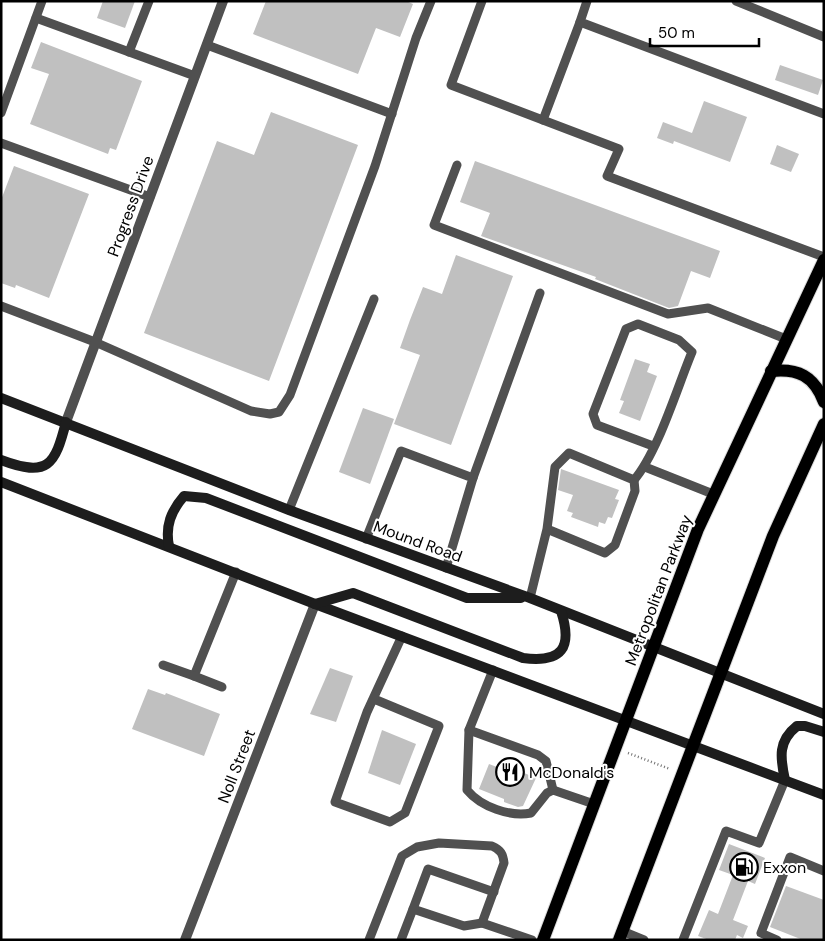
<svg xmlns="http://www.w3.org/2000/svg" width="825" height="941" font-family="'DM Sans',sans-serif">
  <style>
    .building { fill: #c0c0c0 }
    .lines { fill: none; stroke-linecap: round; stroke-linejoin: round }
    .primary-casing { stroke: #dbdbdb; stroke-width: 14 }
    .path { stroke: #727272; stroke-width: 2.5; stroke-dasharray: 1 2.5; stroke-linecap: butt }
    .lane { stroke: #505050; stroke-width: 9 }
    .street { stroke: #505050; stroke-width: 10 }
    .secondary { stroke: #1d1d1d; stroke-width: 10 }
    .primary { stroke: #000; stroke-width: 12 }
    .labels { text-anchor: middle; stroke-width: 4; stroke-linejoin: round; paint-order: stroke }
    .street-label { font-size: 16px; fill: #000; stroke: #fff }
    .poi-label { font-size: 16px; fill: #000; stroke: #fff; text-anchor: start }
  </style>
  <rect width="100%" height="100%" fill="#fff"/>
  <g class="building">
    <path d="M 103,1 L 135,1 L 125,28 L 97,18 Z"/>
    <path d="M 266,1 L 406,1 L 413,4 L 400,37 L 376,28 L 358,74 L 253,34 Z"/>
    <path d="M 41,42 L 142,81 L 116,150 L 110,148 L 108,154 L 30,124 L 49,74 L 31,68 Z"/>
    <path d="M 780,65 L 823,80 L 818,95 L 775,80 Z"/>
    <path d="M 704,101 L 747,117 L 730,162 L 674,141 L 673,144 L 657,138 L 663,122 L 692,133 Z"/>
    <path d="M 271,112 L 358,145 L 269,381 L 144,333 L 217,141 L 254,155 Z"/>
    <path d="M 777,145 L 799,154 L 791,172 L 770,164 Z"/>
    <path d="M 475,161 L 720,251 L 710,278 L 691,271 L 678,306 L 669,308 L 595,279 L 596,277 L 481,236 L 490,213 L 460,202 Z"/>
    <path d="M 14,166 L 89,194 L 49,298 L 16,285 L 15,288 L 1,283 L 1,200 Z"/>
    <path d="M 456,255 L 513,276 L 451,445 L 394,424 L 420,355 L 400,348 L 410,320 L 423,287 L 442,294 Z"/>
    <path d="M 635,359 L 650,364 L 647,372 L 657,376 L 640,421 L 619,413 L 624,401 L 620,400 Z"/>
    <path d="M 363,408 L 394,419 L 370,484 L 339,472 Z"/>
    <path d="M 561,469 L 619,490 L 615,499 L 619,500 L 612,518 L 608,517 L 605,524 L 599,522 L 598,527 L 571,517 L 573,513 L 567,511 L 573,495 L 558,490 Z"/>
    <path d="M 330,668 L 353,676 L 336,722 L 310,714 Z"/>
    <path d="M 148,689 L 165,695 L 166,693 L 220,714 L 204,756 L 132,729 Z"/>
    <path d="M 382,730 L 416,744 L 400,785 L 368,773 Z"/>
    <path d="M 489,764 L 515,774 L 517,770 L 536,778 L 523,806 L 518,807 L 504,802 L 504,799 L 479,789 Z"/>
    <path d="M 729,844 L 765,858 L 755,884 L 748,881 L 733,920 L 748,926 L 743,938 L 737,935 L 735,940 L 709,940 L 698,936 L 709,910 L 718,914 L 733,875 L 719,870 Z"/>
    <path d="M 786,886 L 824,900 L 824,940 L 803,940 L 770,927 Z"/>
  </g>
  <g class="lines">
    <defs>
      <g id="primary">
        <path d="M 771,371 C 798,368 814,376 824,402"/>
        <path d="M 543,940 L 698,529 L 824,260"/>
        <path d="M 619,940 L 773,536 L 824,424"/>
      </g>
    </defs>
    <use href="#primary" class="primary-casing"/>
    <path class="path" d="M 628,753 L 670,769"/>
    <g class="lane">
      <path d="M 482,1 L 451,85 L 619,149 L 607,176 L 824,257"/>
      <path d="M 587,1 L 580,22 L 824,114"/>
      <path d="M 736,1 L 824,37"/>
      <path d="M 36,18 L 195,76"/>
      <path d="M 207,45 L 392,114"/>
      <path d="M 129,52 L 149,1"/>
      <path d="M 1,113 L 42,1"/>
      <path d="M 543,120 L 580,22"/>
      <path d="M 1,143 L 150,197"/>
      <path d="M 457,165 L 434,225 L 668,314 L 708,308 L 786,339"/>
      <path d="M 1,306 L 95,342 L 251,411 L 270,414 L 279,412 L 290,395 L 375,166 L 416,38 L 431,1"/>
      <path d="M 645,467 L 713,494"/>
      <path d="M 473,478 L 540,293"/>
      <path d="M 634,480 C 658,452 677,388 692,352 L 679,340 L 638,324 L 626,329 L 593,414 L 597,425 L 653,446"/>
      <path d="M 289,510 L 374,299"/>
      <path d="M 366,539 L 401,451 L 473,478 L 446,568"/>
      <path d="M 530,598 L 547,529 L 555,467 L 569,453 L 634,480 L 635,491 L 615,545 L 605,553 L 547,529"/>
      <path d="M 163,665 L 194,676 L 236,572"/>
      <path d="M 493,670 L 469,730 L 467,790 C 481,807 510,817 531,813 L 547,793 L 553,790 L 594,804"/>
      <path d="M 194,676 L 222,687"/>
      <path d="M 374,699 L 439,726 L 405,813 L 390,822 L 335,802 L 367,712 L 402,636"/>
      <path d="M 469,730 L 538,755 L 546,761 L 553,790"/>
      <path d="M 413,909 L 428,869 L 494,892"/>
      <path d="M 622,931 L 644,940"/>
      <path d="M 369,940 L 402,856 L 417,847 L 439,843 L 492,846 C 501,850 503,854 504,863 L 482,923 L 532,940"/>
      <path d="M 401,940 L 413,909 L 464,926 L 482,923"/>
      <path d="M 683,940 L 726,831 L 759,843 L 785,780"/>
      <path d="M 777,940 L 761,933 L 790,857 L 824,871"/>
    </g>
    <g class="street">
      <path d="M 66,422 L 223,1"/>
      <path d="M 185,940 L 315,604"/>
    </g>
    <g class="secondary">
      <path d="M 1,398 L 289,510 L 530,598 L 824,714"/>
      <path d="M 1,460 C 48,478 55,465 66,422"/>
      <path d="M 1,482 L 315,604 L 824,795"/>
      <path d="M 169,546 C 165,526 171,511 184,496 L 206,498 L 467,598 L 521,598"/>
      <path d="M 315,604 L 353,593 L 523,658 C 562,663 573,648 561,611"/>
      <path d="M 785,780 C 780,757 778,741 797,726 L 805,726 L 824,732"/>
    </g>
    <use href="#primary" class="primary"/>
  </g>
  <defs>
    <symbol id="restaurant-ring" viewBox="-11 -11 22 22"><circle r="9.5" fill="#fff" stroke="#000" stroke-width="1.5"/><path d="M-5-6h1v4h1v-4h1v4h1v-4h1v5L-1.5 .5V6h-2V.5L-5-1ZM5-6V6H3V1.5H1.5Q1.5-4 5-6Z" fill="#000"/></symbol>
    <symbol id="fuel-ring" viewBox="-11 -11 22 22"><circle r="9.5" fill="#fff" stroke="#000" stroke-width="1.5"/><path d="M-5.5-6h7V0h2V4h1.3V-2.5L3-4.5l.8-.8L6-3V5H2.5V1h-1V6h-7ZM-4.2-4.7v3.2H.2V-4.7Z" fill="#000"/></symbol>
  </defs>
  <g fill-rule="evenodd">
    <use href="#restaurant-ring" x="494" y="756" width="32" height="32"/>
    <use href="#fuel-ring" x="728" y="851" width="32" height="32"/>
  </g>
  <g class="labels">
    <g class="street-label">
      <text transform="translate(130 206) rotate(-70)" y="6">Progress Drive</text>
      <text transform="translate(418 541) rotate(20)" y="6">Mound Road</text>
      <text transform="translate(658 590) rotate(-69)" y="6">Metropolitan Parkway</text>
      <text transform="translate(236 766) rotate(-69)" y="6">Noll Street</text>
    </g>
    <g class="poi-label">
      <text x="529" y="778">McDonald's</text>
      <text x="763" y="873">Exxon</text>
    </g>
  </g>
  <rect width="825" height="941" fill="none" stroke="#000000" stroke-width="5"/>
  <path d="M650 38v8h109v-8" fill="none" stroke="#000000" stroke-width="2.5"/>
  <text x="658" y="38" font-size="15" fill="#000000" stroke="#ffffff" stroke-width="4" paint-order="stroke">50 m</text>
</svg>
